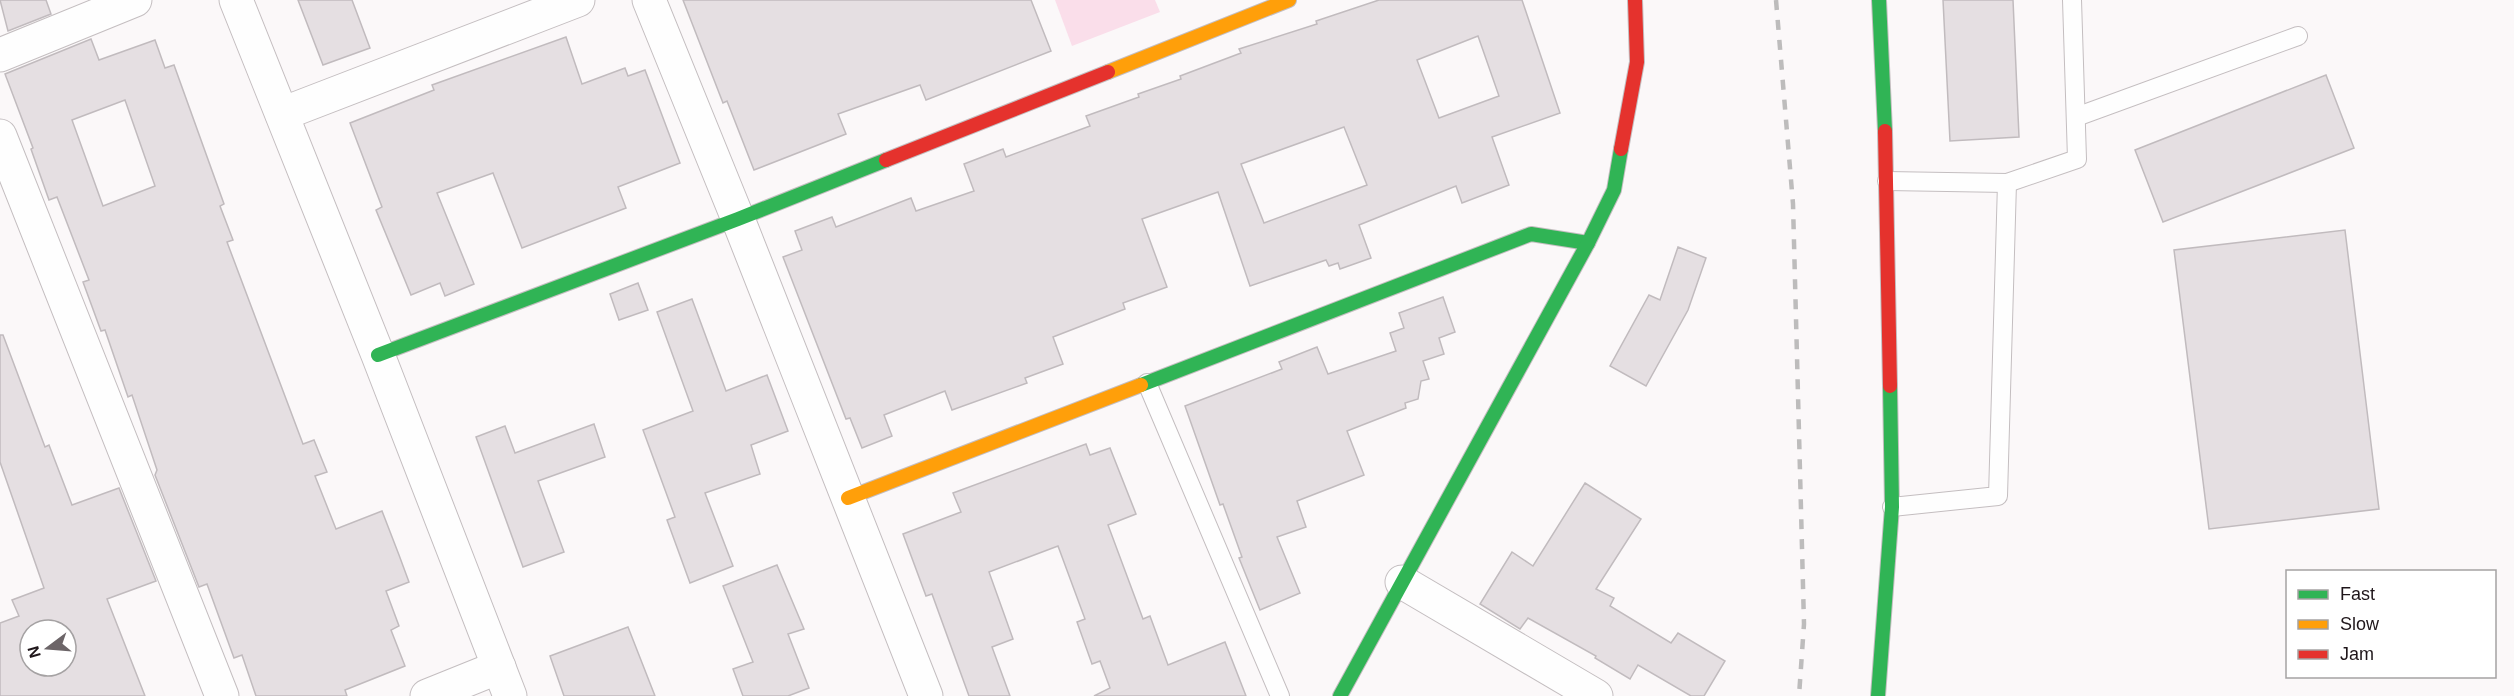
<svg xmlns="http://www.w3.org/2000/svg" width="2514" height="696" font-family="Arial,sans-serif">
  <style>
    .green { fill: #fadeea }
    .building { fill: #e5dfe2; stroke: #c1bbbe; stroke-width: 1.5; fill-rule: evenodd }
    .lines { fill: none; stroke-linecap: round; stroke-linejoin: round }
    .lane-casing { stroke: #c4bec0; stroke-width: 20 }
    .street-casing { stroke: #c4bec0; stroke-width: 35 }
    .fast-casing { stroke: #c4bec0; stroke-width: 16 }
    .slow-casing { stroke: #c4bec0; stroke-width: 16 }
    .jam-casing { stroke: #c4bec0; stroke-width: 16 }
    .lane { stroke: #fefefe; stroke-width: 18 }
    .street { stroke: #fefefe; stroke-width: 33 }
    .fast { stroke: #30b455; stroke-width: 14 }
    .slow { stroke: #ff9f0a; stroke-width: 14 }
    .jam { stroke: #e5322d; stroke-width: 14 }
    .rail { stroke: #bdbcbc; stroke-width: 4.5; stroke-dasharray: 10 10; stroke-linecap: butt }
  </style>
  <rect width="100%" height="100%" fill="#fbf8f9"/>
  <path class="green" d="M 1055,0 L 1155,0 L 1160,12 L 1072,46 Z"/>
  <g class="building">
    <path d="M 0,0 L 46,0 L 51,14 L 8,31 Z"/>
    <path d="M 298,0 L 352,0 L 370,48 L 323,65 Z"/>
    <path d="M 683,0 L 1031,0 L 1051,51 L 926,100 L 920,85 L 838,114 L 846,134 L 754,170 L 727,101 L 723,103 Z"/>
    <path d="M 1379,0 L 1522,0 L 1560,113 L 1492,137 L 1509,185 L 1462,203 L 1456,186 L 1359,225 L 1371,258 L 1340,269 L 1338,263 L 1329,266 L 1326,260 L 1250,286 L 1218,192 L 1142,219 L 1167,287 L 1123,303 L 1125,309 L 1053,337 L 1063,364 L 1025,378 L 1027,383 L 952,410 L 945,391 L 884,415 L 892,436 L 862,448 L 850,418 L 846,419 L 783,257 L 802,250 L 795,231 L 832,217 L 836,227 L 911,198 L 916,211 L 974,191 L 964,164 L 1003,149 L 1006,157 L 1090,126 L 1086,116 L 1139,97 L 1138,94 L 1181,79 L 1180,76 L 1241,53 L 1239,49 L 1317,24 L 1316,21 ZM 1478,36 L 1499,96 L 1439,118 L 1417,60 ZM 1344,127 L 1367,185 L 1264,223 L 1241,164 Z"/>
    <path d="M 1943,0 L 2013,0 L 2019,137 L 1950,141 Z"/>
    <path d="M 566,37 L 582,84 L 625,68 L 628,76 L 645,70 L 680,163 L 618,187 L 626,208 L 522,248 L 493,173 L 437,193 L 474,284 L 445,296 L 440,283 L 411,295 L 376,210 L 382,207 L 350,123 L 434,90 L 432,85 Z"/>
    <path d="M 91,39 L 99,60 L 155,40 L 165,68 L 174,65 L 224,204 L 220,206 L 233,240 L 227,242 L 303,444 L 314,440 L 327,472 L 315,476 L 336,529 L 382,511 L 399,555 L 409,582 L 386,591 L 399,626 L 391,630 L 405,666 L 345,690 L 347,696 L 256,696 L 242,655 L 234,658 L 207,584 L 199,587 L 155,475 L 157,470 L 132,395 L 128,397 L 105,330 L 101,331 L 83,282 L 89,280 L 57,197 L 49,200 L 31,149 L 33,148 L 5,74 ZM 125,100 L 155,186 L 103,206 L 72,120 Z"/>
    <path d="M 2326,75 L 2354,148 L 2163,222 L 2135,150 Z"/>
    <path d="M 2345,230 L 2379,509 L 2209,529 L 2174,250 Z"/>
    <path d="M 1678,247 L 1706,258 L 1688,310 L 1646,386 L 1610,366 L 1649,295 L 1660,300 Z"/>
    <path d="M 638,283 L 648,310 L 619,320 L 610,294 Z"/>
    <path d="M 1443,297 L 1455,332 L 1439,338 L 1444,354 L 1423,361 L 1429,379 L 1421,381 L 1418,399 L 1405,403 L 1406,408 L 1347,431 L 1364,475 L 1297,501 L 1306,527 L 1277,537 L 1300,593 L 1260,610 L 1239,558 L 1242,557 L 1223,504 L 1220,505 L 1185,406 L 1282,369 L 1279,362 L 1317,347 L 1328,374 L 1396,351 L 1390,333 L 1404,328 L 1399,313 Z"/>
    <path d="M 692,299 L 726,391 L 767,375 L 788,431 L 751,445 L 760,474 L 705,493 L 733,566 L 690,583 L 667,520 L 675,517 L 643,430 L 693,411 L 657,312 Z"/>
    <path d="M 0,335 L 3,335 L 45,447 L 49,445 L 72,505 L 119,488 L 156,581 L 107,599 L 145,696 L 0,696 L 0,623 L 19,616 L 12,600 L 44,588 L 0,462 ZM 30,630 L 66,630 L 66,666 L 30,666 Z"/>
    <path d="M 594,424 L 605,457 L 538,481 L 564,552 L 523,567 L 476,437 L 505,426 L 515,453 Z"/>
    <path d="M 1086,444 L 1090,455 L 1110,448 L 1136,514 L 1108,525 L 1143,619 L 1150,616 L 1168,665 L 1225,642 L 1246,696 L 1094,696 L 1110,688 L 1100,661 L 1092,664 L 1077,622 L 1085,619 L 1058,546 L 989,572 L 1013,639 L 992,647 L 1010,696 L 969,696 L 932,594 L 926,596 L 903,534 L 961,512 L 953,493 Z"/>
    <path d="M 1585,483 L 1641,519 L 1596,589 L 1614,598 L 1610,606 L 1671,643 L 1678,633 L 1725,661 L 1704,696 L 1691,696 L 1638,665 L 1630,679 L 1595,658 L 1596,656 L 1528,618 L 1520,629 L 1480,604 L 1512,552 L 1533,566 Z"/>
    <path d="M 777,565 L 804,629 L 788,634 L 809,688 L 788,696 L 743,696 L 733,669 L 753,662 L 723,586 Z"/>
    <path d="M 628,627 L 655,696 L 564,696 L 550,656 Z"/>
  </g>
  <g class="lines">
    <defs>
      <g id="lane">
        <path d="M 2076,117 L 2298,36"/>
        <path d="M 1887,181 L 2007,183 L 2077,159 L 2072,0"/>
        <path d="M 1147,383 L 1280,696"/>
        <path d="M 1892,507 L 1998,496 L 2007,183"/>
      </g>
      <g id="street">
        <path d="M 236,0 L 378,355 L 510,696"/>
        <path d="M 649,0 L 738,219 L 926,696"/>
        <path d="M 0,55 L 135,0"/>
        <path d="M 282,114 L 578,0"/>
        <path d="M 0,136 L 222,696"/>
        <path d="M 1402,582 L 1596,696"/>
        <path d="M 427,696 L 499,667"/>
      </g>
      <g id="fast">
        <path d="M 1879,0 L 1885,131"/>
        <path d="M 378,355 L 738,219 L 886,160"/>
        <path d="M 1141,385 L 1531,234 L 1588,243"/>
        <path d="M 1340,696 L 1588,243 L 1614,190 L 1621,149"/>
        <path d="M 1878,696 L 1892,507 L 1890,386"/>
      </g>
      <g id="slow">
        <path d="M 1108,72 L 1289,0"/>
        <path d="M 848,498 L 1141,385"/>
      </g>
      <g id="jam">
        <path d="M 1885,131 L 1890,386"/>
        <path d="M 1621,149 L 1637,62 L 1635,0"/>
        <path d="M 886,160 L 1108,72"/>
      </g>
    </defs>
    <use href="#lane" class="lane-casing"/>
    <use href="#street" class="street-casing"/>
    <use href="#fast" class="fast-casing"/>
    <use href="#slow" class="slow-casing"/>
    <use href="#jam" class="jam-casing"/>
    <use href="#lane" class="lane"/>
    <use href="#street" class="street"/>
    <use href="#fast" class="fast"/>
    <use href="#slow" class="slow"/>
    <use href="#jam" class="jam"/>
    <path class="rail" d="M 1776,0 L 1793,204 L 1804,624 L 1799,696"/>
  </g>
  <rect x="2286" y="570" width="210" height="108" fill="#ffffff" stroke="#a5a2a3" stroke-width="1.5"/>
  <rect x="2298" y="590" width="30" height="9" fill="#30b455" stroke="#a5a2a3" stroke-width="1.5"/>
  <text x="2340" y="600" font-size="18" fill="#1f161a">Fast</text>
  <rect x="2298" y="620" width="30" height="9" fill="#ff9f0a" stroke="#a5a2a3" stroke-width="1.5"/>
  <text x="2340" y="630" font-size="18" fill="#1f161a">Slow</text>
  <rect x="2298" y="650" width="30" height="9" fill="#e5322d" stroke="#a5a2a3" stroke-width="1.5"/>
  <text x="2340" y="660" font-size="18" fill="#1f161a">Jam</text>
  <g transform="translate(48 648) rotate(254)"><circle r="28" fill="#ffffff" stroke="#a5a2a3" stroke-width="1.5"/>
  <path d="M0-4.5L10 22L0 15L-10 22Z" fill="#6c6568"/>
  <text y="-9" font-size="16" font-weight="bold" text-anchor="middle" fill="#1f161a">N</text>
  </g>
</svg>
